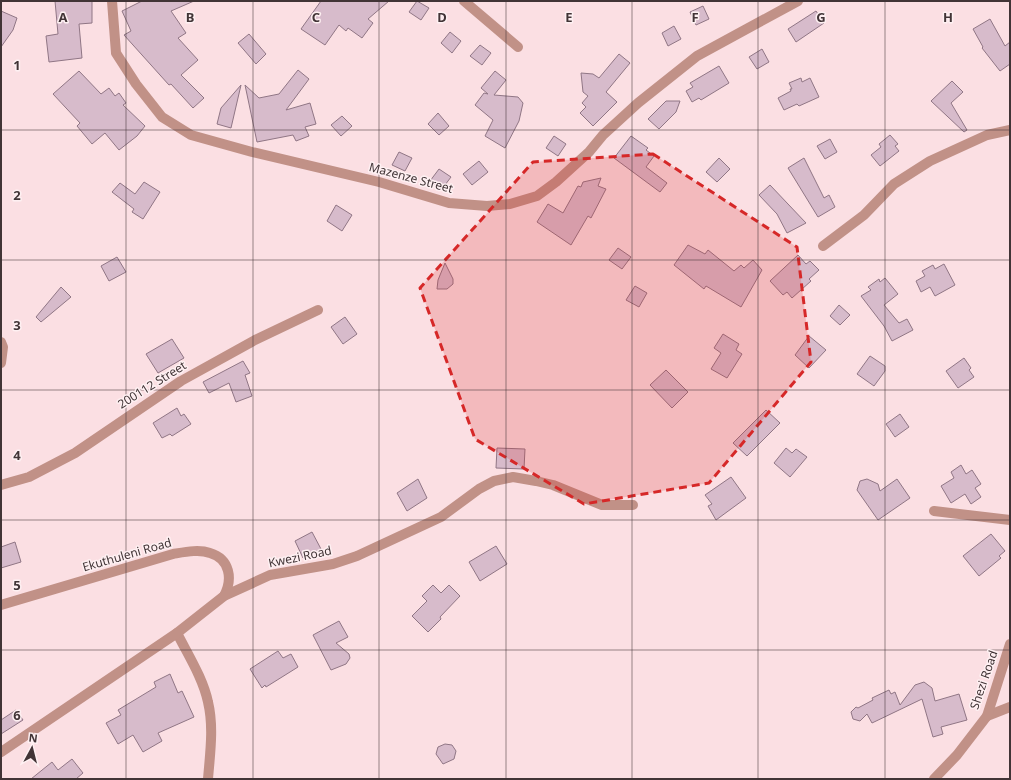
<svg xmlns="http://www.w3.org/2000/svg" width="1011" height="780" font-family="'Noto Sans',sans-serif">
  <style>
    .building { fill: #d7bbcb; stroke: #907685 }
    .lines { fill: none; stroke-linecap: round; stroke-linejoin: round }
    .minor { stroke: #c19187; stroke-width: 10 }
    .marked { fill: #d62828; fill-opacity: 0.2; stroke: #d62828; stroke-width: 3; stroke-dasharray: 8 5; stroke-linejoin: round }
    .grid { fill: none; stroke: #413436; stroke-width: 1; stroke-opacity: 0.55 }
    .labels { text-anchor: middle; stroke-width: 3; stroke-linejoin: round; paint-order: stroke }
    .street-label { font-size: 12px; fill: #413436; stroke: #fef0f2 }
    .grid-label { font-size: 13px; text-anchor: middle; font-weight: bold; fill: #413436; stroke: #fef0f2; stroke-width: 3; stroke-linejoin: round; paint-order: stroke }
  </style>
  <rect width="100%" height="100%" fill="#fbdfe3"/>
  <g class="building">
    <path d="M 55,1 L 92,1 L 92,23 L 79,24 L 82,58 L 49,62 L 46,36 L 58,34 Z"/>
    <path d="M 142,1 L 194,1 L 171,11 L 186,33 L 178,38 L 198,60 L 181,75 L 204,98 L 193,108 L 171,84 L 169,85 L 124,35 L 131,31 L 122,11 Z"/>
    <path d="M 321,1 L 389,1 L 368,19 L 373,23 L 362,38 L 348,28 L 346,31 L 339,25 L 325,45 L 301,29 Z"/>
    <path d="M 417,1 L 429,8 L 421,20 L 409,12 Z"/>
    <path d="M 703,6 L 709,19 L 696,25 L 690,12 Z"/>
    <path d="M 1,11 L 17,18 L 13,30 L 1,47 Z"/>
    <path d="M 816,11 L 824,23 L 796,42 L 788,29 Z"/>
    <path d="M 990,19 L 1005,46 L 1010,42 L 1010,64 L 1000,71 L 982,48 L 983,47 L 973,29 Z"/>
    <path d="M 674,26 L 681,39 L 668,46 L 662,33 Z"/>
    <path d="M 450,32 L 461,41 L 452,53 L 441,43 Z"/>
    <path d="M 249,34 L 266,54 L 256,64 L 238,43 Z"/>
    <path d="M 480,45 L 491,53 L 482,65 L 470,56 Z"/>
    <path d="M 762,49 L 769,62 L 757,69 L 749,57 Z"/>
    <path d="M 619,54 L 630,63 L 606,92 L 617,102 L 593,126 L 580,113 L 586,107 L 582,103 L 588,96 L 583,92 L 581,73 L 593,74 L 599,78 Z"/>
    <path d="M 719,66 L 729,83 L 701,100 L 699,98 L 692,102 L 686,91 L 693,87 L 690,83 Z"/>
    <path d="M 298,70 L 309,79 L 286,110 L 310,103 L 316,124 L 305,127 L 309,136 L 296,141 L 293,135 L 257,142 L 245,85 L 259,98 L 279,94 Z"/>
    <path d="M 79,71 L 101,94 L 109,88 L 115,96 L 119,93 L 126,103 L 123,105 L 145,126 L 137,136 L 119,150 L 105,133 L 92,144 L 77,126 L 80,123 L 53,94 Z"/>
    <path d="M 495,71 L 506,80 L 494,95 L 518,97 L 523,103 L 519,121 L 505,148 L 485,136 L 493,120 L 475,105 L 484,93 L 488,94 L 481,88 Z"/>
    <path d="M 801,78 L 802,82 L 810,78 L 819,97 L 799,106 L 797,104 L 784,110 L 778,98 L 791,91 L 790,89 L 792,89 L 789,83 Z"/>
    <path d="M 952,81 L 963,92 L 951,103 L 967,130 L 964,132 L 931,101 Z"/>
    <path d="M 241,85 L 231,128 L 217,124 L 221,108 Z"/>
    <path d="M 666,101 L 680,101 L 676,112 L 659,129 L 648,119 Z"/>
    <path d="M 438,113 L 449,126 L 439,135 L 428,124 Z"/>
    <path d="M 342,116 L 352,126 L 341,136 L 331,125 Z"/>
    <path d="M 890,135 L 898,144 L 895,146 L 899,151 L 880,166 L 871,155 L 881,147 L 879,144 Z"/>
    <path d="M 554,136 L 566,144 L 558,156 L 546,148 Z"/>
    <path d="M 631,136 L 648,148 L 646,150 L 654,156 L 646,167 L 667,183 L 660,192 L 614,158 Z"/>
    <path d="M 830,139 L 837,152 L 825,159 L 817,146 Z"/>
    <path d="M 399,152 L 412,158 L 405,171 L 392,165 Z"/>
    <path d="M 719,158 L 730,169 L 717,182 L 706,172 Z"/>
    <path d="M 804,158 L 824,198 L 829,195 L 835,207 L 818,217 L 788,168 Z"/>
    <path d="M 479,161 L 488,172 L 472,185 L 463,174 Z"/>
    <path d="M 439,169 L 451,177 L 442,189 L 430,181 Z"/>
    <path d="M 601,178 L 598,186 L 606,189 L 591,218 L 588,216 L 571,245 L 537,222 L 548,204 L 563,213 L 578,186 L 581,187 L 583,182 Z"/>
    <path d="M 144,182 L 160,192 L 143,219 L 132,212 L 134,209 L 112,192 L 120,183 L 135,194 Z"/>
    <path d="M 770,185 L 806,223 L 787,233 L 777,214 L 759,195 Z"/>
    <path d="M 336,205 L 352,215 L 342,231 L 327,221 Z"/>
    <path d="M 688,245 L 705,254 L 708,250 L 734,271 L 741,265 L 744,268 L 753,260 L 762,270 L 741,307 L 706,286 L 704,289 L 674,265 Z"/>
    <path d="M 618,248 L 631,257 L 622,269 L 609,260 Z"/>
    <path d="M 798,255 L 806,264 L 810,261 L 819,270 L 809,279 L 811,281 L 792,298 L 787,292 L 783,295 L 770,281 Z"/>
    <path d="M 117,257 L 126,272 L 109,281 L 101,266 Z"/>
    <path d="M 445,263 L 453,279 L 453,284 L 447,289 L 437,289 L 438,280 Z"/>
    <path d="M 944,264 L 955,285 L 935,296 L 930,287 L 921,292 L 916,281 L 925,276 L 922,271 L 933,265 L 935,269 Z"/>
    <path d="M 885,278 L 898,294 L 884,305 L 899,323 L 907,319 L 913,330 L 892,341 L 884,326 L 861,296 L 871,290 L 868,287 L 879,279 L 880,282 Z"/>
    <path d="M 635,286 L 647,293 L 639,307 L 626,300 Z"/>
    <path d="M 61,287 L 71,297 L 41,322 L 36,317 Z"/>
    <path d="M 839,305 L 850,315 L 840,325 L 830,316 Z"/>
    <path d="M 345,317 L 357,334 L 343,344 L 331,327 Z"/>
    <path d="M 723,334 L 739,344 L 736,350 L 742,354 L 727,378 L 711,369 L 721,353 L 714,348 Z"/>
    <path d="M 809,336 L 826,350 L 809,368 L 795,355 Z"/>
    <path d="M 172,339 L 184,358 L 158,373 L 146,354 Z"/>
    <path d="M 870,356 L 885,366 L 885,371 L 874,386 L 857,374 Z"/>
    <path d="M 964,358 L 971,368 L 969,370 L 974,377 L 958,388 L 946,371 Z"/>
    <path d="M 243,361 L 250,373 L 245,375 L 252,396 L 236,402 L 229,383 L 209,393 L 203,382 Z"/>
    <path d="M 666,370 L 688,392 L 672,408 L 650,385 Z"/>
    <path d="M 177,408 L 181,416 L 184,414 L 191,424 L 172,436 L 170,434 L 162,438 L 153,423 Z"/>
    <path d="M 766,410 L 780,423 L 747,456 L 733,443 Z"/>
    <path d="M 900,414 L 909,427 L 895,437 L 886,424 Z"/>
    <path d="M 497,448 L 525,449 L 524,469 L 496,468 Z"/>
    <path d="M 786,448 L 792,453 L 796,449 L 807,457 L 790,477 L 774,463 Z"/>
    <path d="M 961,465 L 966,474 L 972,470 L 981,484 L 975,488 L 981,497 L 971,504 L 965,494 L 951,503 L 941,486 L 954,478 L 951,472 Z"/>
    <path d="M 731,477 L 746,498 L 716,520 L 708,506 L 712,504 L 705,495 Z"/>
    <path d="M 418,479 L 427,498 L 407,511 L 397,493 Z"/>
    <path d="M 867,479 L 878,484 L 880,491 L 897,479 L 910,498 L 878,520 L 857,490 L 860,481 Z"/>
    <path d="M 312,532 L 321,549 L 303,558 L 295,541 Z"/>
    <path d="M 991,534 L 1005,551 L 999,556 L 1001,558 L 979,576 L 963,556 Z"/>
    <path d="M 15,542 L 21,562 L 1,568 L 1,547 Z"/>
    <path d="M 496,546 L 507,564 L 480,581 L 469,562 Z"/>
    <path d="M 433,585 L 441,593 L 449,585 L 460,596 L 440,617 L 441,619 L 428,632 L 412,616 L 427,601 L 422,596 Z"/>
    <path d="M 339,621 L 348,637 L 336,643 L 349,654 L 350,658 L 346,664 L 331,670 L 313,635 Z"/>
    <path d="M 278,651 L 283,658 L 291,654 L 298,667 L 266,687 L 265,685 L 262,688 L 250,669 Z"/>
    <path d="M 170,674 L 178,693 L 182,691 L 194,717 L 158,733 L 162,741 L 143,752 L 133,735 L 118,744 L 106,723 L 121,715 L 118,710 L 156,687 L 154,682 Z"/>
    <path d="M 924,682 L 932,688 L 935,701 L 959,694 L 967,720 L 941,727 L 943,734 L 933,737 L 922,699 L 872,723 L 867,714 L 860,721 L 853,719 L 851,712 L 856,707 L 858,708 L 873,700 L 872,698 L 889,690 L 891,694 L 895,692 L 900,705 L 915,685 Z"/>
    <path d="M 16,710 L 23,720 L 1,734 L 1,720 Z"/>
    <path d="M 445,744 L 452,745 L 456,751 L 454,759 L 443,764 L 436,754 L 438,747 Z"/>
    <path d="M 72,759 L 83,773 L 76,779 L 31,779 L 52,762 L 58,770 Z"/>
  </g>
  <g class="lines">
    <g class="minor">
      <path d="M 112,1 L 116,53 L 136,84 L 162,117 L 191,135 L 252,152 L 379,182 L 449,203 L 487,206 L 510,204 L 537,196 L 556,182 L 589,152 L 603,135 L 638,103 L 697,56 L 798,1"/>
      <path d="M 464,1 L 518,47"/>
      <path d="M 823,246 L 864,215 L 894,184 L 930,161 L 987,135 L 1010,130"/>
      <path d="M 1,342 L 3,347 L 1,363"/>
      <path d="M 1,485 L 29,477 L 75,453 L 181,381 L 255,340 L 318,310"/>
      <path d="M 934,511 L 1010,520"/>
      <path d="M 1,605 L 173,554 C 185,552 199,549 210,553 C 230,559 233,579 224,596"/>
      <path d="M 177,633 C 188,655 203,678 208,702 C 214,727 210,754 208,779"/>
      <path d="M 987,716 L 1010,707"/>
      <path d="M 1,752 L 177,633 L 224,596 L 270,575 L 333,564 L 357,556 L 441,517 L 479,489 L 494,481 L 513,477 L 536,481 L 553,485 L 602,505 L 633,505"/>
      <path d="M 934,779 L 957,755 L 987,716 L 1010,644"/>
    </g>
  </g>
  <path class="marked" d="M 653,154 L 797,247 L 811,362 L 709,483 L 584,504 L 475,439 L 420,288 L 533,162 Z"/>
  <path class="grid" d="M 126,1 L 126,779M 253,1 L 253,779M 379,1 L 379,779M 506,1 L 506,779M 632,1 L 632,779M 758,1 L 758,779M 885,1 L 885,779M 1,130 L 1010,130M 1,260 L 1010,260M 1,390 L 1010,390M 1,520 L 1010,520M 1,650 L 1010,650"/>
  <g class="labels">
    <g class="street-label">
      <text transform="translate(411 178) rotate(15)" y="4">Mazenze Street</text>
      <text transform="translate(152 385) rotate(-32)" y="4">200112 Street</text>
      <text transform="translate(127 555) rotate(-16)" y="4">Ekuthuleni Road</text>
      <text transform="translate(300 557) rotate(-12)" y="4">Kwezi Road</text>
      <text transform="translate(984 680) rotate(-71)" y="4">Shezi Road</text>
    </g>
  </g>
  <g class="grid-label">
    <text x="63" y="22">A</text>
    <text x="190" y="22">B</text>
    <text x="316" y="22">C</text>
    <text x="442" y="22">D</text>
    <text x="569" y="22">E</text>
    <text x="695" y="22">F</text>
    <text x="821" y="22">G</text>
    <text x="948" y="22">H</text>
    <text x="17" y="70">1</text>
    <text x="17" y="200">2</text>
    <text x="17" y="330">3</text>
    <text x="17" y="460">4</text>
    <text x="17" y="590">5</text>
    <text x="17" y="720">6</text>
  </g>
  <rect width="1011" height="780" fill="none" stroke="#413436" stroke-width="4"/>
  <g transform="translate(32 748) rotate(7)" stroke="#fef0f2" stroke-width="3" paint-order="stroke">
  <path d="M0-3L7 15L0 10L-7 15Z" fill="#413436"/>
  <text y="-6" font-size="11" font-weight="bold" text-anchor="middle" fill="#413436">N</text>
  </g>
</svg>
